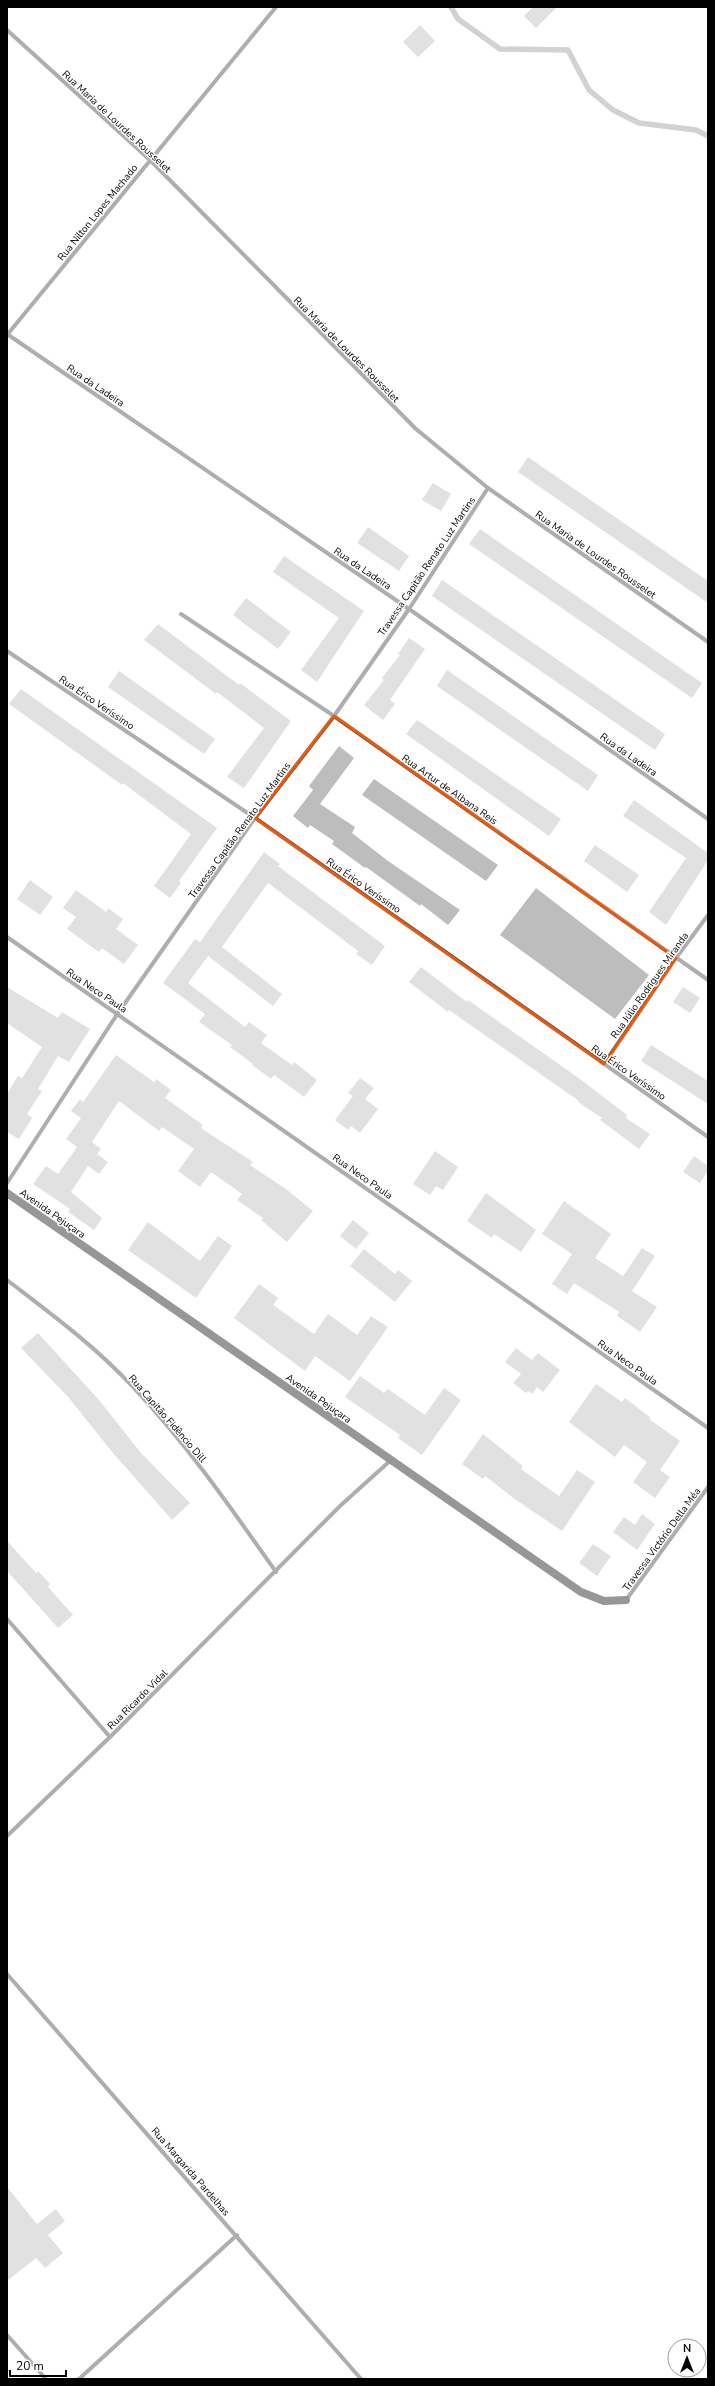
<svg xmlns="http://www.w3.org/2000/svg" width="715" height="2386" font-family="'Nunito Sans',sans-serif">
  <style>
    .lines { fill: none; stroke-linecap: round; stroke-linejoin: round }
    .stream { stroke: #9b9b9b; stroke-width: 5.5 }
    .building { fill: #bdbdbd }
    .street { stroke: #4d4d4d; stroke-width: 4 }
    .secondary { stroke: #1a1a1a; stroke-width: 8 }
    .marked { fill: none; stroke: #e8590c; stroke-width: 3; stroke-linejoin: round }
    .labels { text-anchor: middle; stroke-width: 3; stroke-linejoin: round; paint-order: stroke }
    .street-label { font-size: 10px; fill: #000; stroke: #fff }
  </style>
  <rect width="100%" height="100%" fill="#fff"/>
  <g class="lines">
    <path class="stream" d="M 451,7 L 458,19 L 500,49 L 568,50 L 589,90 L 613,110 L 639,123 L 696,130 L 708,136"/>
  </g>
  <g class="building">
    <path d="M 533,7 L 557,7 L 536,28 L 524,16 Z"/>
    <path d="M 420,25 L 435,41 L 418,57 L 403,42 Z"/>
    <path d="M 528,457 L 708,581 L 708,603 L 518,472 Z"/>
    <path d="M 433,483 L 451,494 L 441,511 L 422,500 Z"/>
    <path d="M 368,527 L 409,556 L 399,571 L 357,543 Z"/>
    <path d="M 480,529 L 702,683 L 692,698 L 469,544 Z"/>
    <path d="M 284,556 L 364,611 L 317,682 L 301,670 L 339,618 L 273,572 Z"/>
    <path d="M 442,580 L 665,734 L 655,750 L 432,596 Z"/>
    <path d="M 246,598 L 291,632 L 278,649 L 233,615 Z"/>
    <path d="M 158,624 L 239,685 L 240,683 L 291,721 L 244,788 L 227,777 L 264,728 L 217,692 L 216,694 L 144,640 Z"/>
    <path d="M 409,638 L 425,649 L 390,700 L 395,704 L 383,720 L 364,705 L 384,680 L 382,678 L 400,655 L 398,654 Z"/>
    <path d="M 447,670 L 598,775 L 588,791 L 437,686 Z"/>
    <path d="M 119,671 L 215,739 L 204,754 L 108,687 Z"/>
    <path d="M 21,689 L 217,828 L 179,881 L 181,883 L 170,898 L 154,886 L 191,834 L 123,783 L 122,785 L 9,704 Z"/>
    <path d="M 417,720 L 561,819 L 549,836 L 406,734 Z"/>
    <path d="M 339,746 L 354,758 L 320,804 L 355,827 L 352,833 L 388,861 L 460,910 L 448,925 L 421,904 L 420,906 L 366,867 L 365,868 L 332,844 L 334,841 L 310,825 L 308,828 L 293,816 L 313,790 L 309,786 Z"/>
    <path d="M 374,779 L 498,865 L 486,881 L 362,795 Z"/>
    <path d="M 634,800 L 708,853 L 708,860 L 666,925 L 649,912 L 686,858 L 623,816 Z"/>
    <path d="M 595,845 L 639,875 L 627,892 L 584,861 Z"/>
    <path d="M 264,852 L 280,864 L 278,866 L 385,946 L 372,965 L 356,954 L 358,951 L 268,883 L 222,947 L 282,994 L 273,1006 L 208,956 L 188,983 L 245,1027 L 249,1022 L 267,1035 L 261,1043 L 292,1065 L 294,1062 L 317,1080 L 304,1097 L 274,1075 L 271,1079 L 252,1065 L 253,1064 L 230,1047 L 232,1045 L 199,1022 L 205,1014 L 163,983 L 195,939 L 200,942 Z"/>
    <path d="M 30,880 L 53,897 L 40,915 L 17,899 Z"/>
    <path d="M 536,888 L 649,975 L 615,1019 L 500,935 Z"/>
    <path d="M 76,890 L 106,912 L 108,908 L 123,919 L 116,929 L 138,945 L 124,964 L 102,948 L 99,952 L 67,929 L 76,917 L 63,908 Z"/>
    <path d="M 421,967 L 467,1002 L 468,1000 L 580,1079 L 627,1115 L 626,1118 L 650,1134 L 639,1149 L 600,1120 L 602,1118 L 578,1102 L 579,1101 L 449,1010 L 448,1012 L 409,982 Z"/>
    <path d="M 7,987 L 58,1018 L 62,1012 L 90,1029 L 69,1062 L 58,1056 L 38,1089 L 42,1091 L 27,1114 L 32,1118 L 19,1139 L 7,1132 L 7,1094 L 18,1076 L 22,1078 L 42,1047 L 7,1023 Z"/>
    <path d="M 683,987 L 700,998 L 690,1013 L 673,1002 Z"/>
    <path d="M 651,1045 L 708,1081 L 708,1104 L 641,1061 Z"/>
    <path d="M 116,1055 L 154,1082 L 156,1079 L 171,1090 L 165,1098 L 203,1125 L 201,1128 L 253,1162 L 250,1165 L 286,1189 L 313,1211 L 287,1242 L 261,1220 L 263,1218 L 237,1200 L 242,1194 L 211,1172 L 200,1187 L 178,1171 L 194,1149 L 162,1127 L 159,1131 L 119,1101 L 92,1142 L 101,1149 L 97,1154 L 108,1162 L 99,1174 L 88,1166 L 71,1192 L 102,1218 L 94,1230 L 68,1212 L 70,1209 L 33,1184 L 46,1166 L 58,1174 L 77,1147 L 66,1139 L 81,1118 L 71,1111 L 80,1099 L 83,1102 Z"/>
    <path d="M 360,1078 L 374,1088 L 365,1099 L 378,1109 L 360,1133 L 351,1126 L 348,1130 L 335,1120 L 353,1096 L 348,1093 Z"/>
    <path d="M 435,1151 L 458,1167 L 443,1190 L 436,1186 L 430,1195 L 413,1184 Z"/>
    <path d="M 694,1156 L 708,1166 L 708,1171 L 700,1183 L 683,1172 Z"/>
    <path d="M 486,1193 L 536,1230 L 521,1252 L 494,1234 L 492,1238 L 467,1221 Z"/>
    <path d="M 564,1201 L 611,1234 L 595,1258 L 623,1276 L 642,1248 L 655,1256 L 632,1291 L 657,1307 L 640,1332 L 617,1316 L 619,1312 L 574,1283 L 567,1294 L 552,1284 L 572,1254 L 542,1234 Z"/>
    <path d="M 353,1220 L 369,1233 L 356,1249 L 340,1236 Z"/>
    <path d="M 148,1222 L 200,1261 L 218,1236 L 232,1246 L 196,1298 L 128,1250 Z"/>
    <path d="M 364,1249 L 395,1274 L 398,1270 L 412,1281 L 395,1302 L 350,1266 Z"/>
    <path d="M 259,1284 L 278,1298 L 273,1305 L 314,1334 L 328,1314 L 357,1335 L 371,1316 L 388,1327 L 350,1381 L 315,1356 L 305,1371 L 234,1318 Z"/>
    <path d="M 38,1333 L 99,1400 L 141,1453 L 190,1503 L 172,1520 L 113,1453 L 69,1398 L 21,1348 Z"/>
    <path d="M 516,1348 L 532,1360 L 538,1353 L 560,1370 L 543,1392 L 537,1387 L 532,1394 L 528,1391 L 526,1393 L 513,1383 L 521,1374 L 505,1362 Z"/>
    <path d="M 360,1376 L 384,1393 L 388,1389 L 425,1415 L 444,1388 L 461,1400 L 422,1455 L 398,1438 L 400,1435 L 345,1397 Z"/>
    <path d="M 596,1384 L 622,1402 L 625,1398 L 651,1418 L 649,1419 L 680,1441 L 660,1470 L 670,1477 L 655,1498 L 633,1482 L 647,1462 L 624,1445 L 615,1457 L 569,1422 Z"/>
    <path d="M 483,1434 L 523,1466 L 521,1469 L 559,1496 L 577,1470 L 595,1482 L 562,1531 L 516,1500 L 485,1476 L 483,1479 L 462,1464 Z"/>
    <path d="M 642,1514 L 655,1524 L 637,1550 L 613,1532 L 624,1517 L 635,1525 Z"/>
    <path d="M 7,1541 L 36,1573 L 38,1571 L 50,1584 L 48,1587 L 73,1615 L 58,1628 L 7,1571 Z"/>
    <path d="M 593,1544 L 611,1556 L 597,1576 L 579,1563 Z"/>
    <path d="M 7,2187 L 37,2224 L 56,2209 L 65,2221 L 48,2235 L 63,2253 L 45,2268 L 36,2258 L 7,2281 Z"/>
  </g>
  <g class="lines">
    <g class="street">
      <path d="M 7,30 L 150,160 L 416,429 L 488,488 L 708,642"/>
      <path d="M 7,334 L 409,609 L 708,819"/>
      <path d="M 7,335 L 276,7"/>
      <path d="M 181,614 L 334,716 L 708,980"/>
      <path d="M 7,651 L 255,818 L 708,1137"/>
      <path d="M 7,937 L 708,1428"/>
      <path d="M 604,1064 L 676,958 L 708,915"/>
      <path d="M 7,1183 L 118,1013 L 255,818 L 334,716 L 409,609 L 488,488"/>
      <path d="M 7,1280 C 50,1313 95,1346 132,1386 C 186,1443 231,1508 276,1572"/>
      <path d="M 626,1600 L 708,1487"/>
      <path d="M 7,1619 L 110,1737"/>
      <path d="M 7,1836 L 110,1737 L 340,1506 L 391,1460"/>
      <path d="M 7,1974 L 361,2379"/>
      <path d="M 7,2335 L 46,2379"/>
      <path d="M 79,2379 L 237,2235"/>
    </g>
    <path class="secondary" d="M 7,1193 L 581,1592 L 604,1601 L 626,1600"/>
  </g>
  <path d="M0 0H715V2386H0ZM 334,716 L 676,958 L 604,1064 L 255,818 Z" fill="#fff" fill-opacity=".55" fill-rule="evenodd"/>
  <path class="marked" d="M 334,716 L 676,958 L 604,1064 L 255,818 Z"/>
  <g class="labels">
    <g class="street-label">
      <text transform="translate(117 121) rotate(43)" y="4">Rua Maria de Lourdes Rousselet</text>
      <text transform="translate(97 212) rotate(-51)" y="4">Rua Nilton Lopes Machado</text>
      <text transform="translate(347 349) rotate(45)" y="4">Rua Maria de Lourdes Rousselet</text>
      <text transform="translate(96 385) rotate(34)" y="4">Rua da Ladeira</text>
      <text transform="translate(596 554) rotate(35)" y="4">Rua Maria de Lourdes Rousselet</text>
      <text transform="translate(426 566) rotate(-56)" y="4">Travessa Capitão Renato Luz Martins</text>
      <text transform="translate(363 568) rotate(34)" y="4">Rua da Ladeira</text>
      <text transform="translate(97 702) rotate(34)" y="4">Rua Érico Veríssimo</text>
      <text transform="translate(629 754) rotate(35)" y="4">Rua da Ladeira</text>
      <text transform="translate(450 789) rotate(35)" y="4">Rua Artur de Albana Reis</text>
      <text transform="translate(239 830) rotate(-54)" y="4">Travessa Capitão Renato Luz Martins</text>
      <text transform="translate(364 885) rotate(35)" y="4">Rua Érico Veríssimo</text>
      <text transform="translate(649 985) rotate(-55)" y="4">Rua Júlio Rodrigues Miranda</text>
      <text transform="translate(97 990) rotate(34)" y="4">Rua Neco Paula</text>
      <text transform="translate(629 1072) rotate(35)" y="4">Rua Érico Veríssimo</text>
      <text transform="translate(363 1176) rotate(35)" y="4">Rua Neco Paula</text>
      <text transform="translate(53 1213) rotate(35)" y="4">Avenida Pejuçara</text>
      <text transform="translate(628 1362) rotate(35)" y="4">Rua Neco Paula</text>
      <text transform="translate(319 1398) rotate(35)" y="4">Avenida Pejuçara</text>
      <text transform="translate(168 1418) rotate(49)" y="4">Rua Capitão Fidêncio Dill</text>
      <text transform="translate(661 1539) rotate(-54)" y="4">Travessa Victório Della Méa</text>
      <text transform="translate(137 1699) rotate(-45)" y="4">Rua Ricardo Vidal</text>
      <text transform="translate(191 2171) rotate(49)" y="4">Rua Margarida Pardelhas</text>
    </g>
  </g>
  <rect width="715" height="2386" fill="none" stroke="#000000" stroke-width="16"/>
  <g transform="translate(687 2358)"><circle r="19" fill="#ffffff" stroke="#999999"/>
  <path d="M0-3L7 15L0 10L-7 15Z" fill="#000000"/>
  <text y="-6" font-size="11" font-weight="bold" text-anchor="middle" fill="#000000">N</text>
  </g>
  <path d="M10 2370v6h56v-6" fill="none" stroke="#000000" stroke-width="2"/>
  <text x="16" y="2370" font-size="12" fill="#000000" stroke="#ffffff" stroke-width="3" paint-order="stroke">20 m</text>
</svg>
